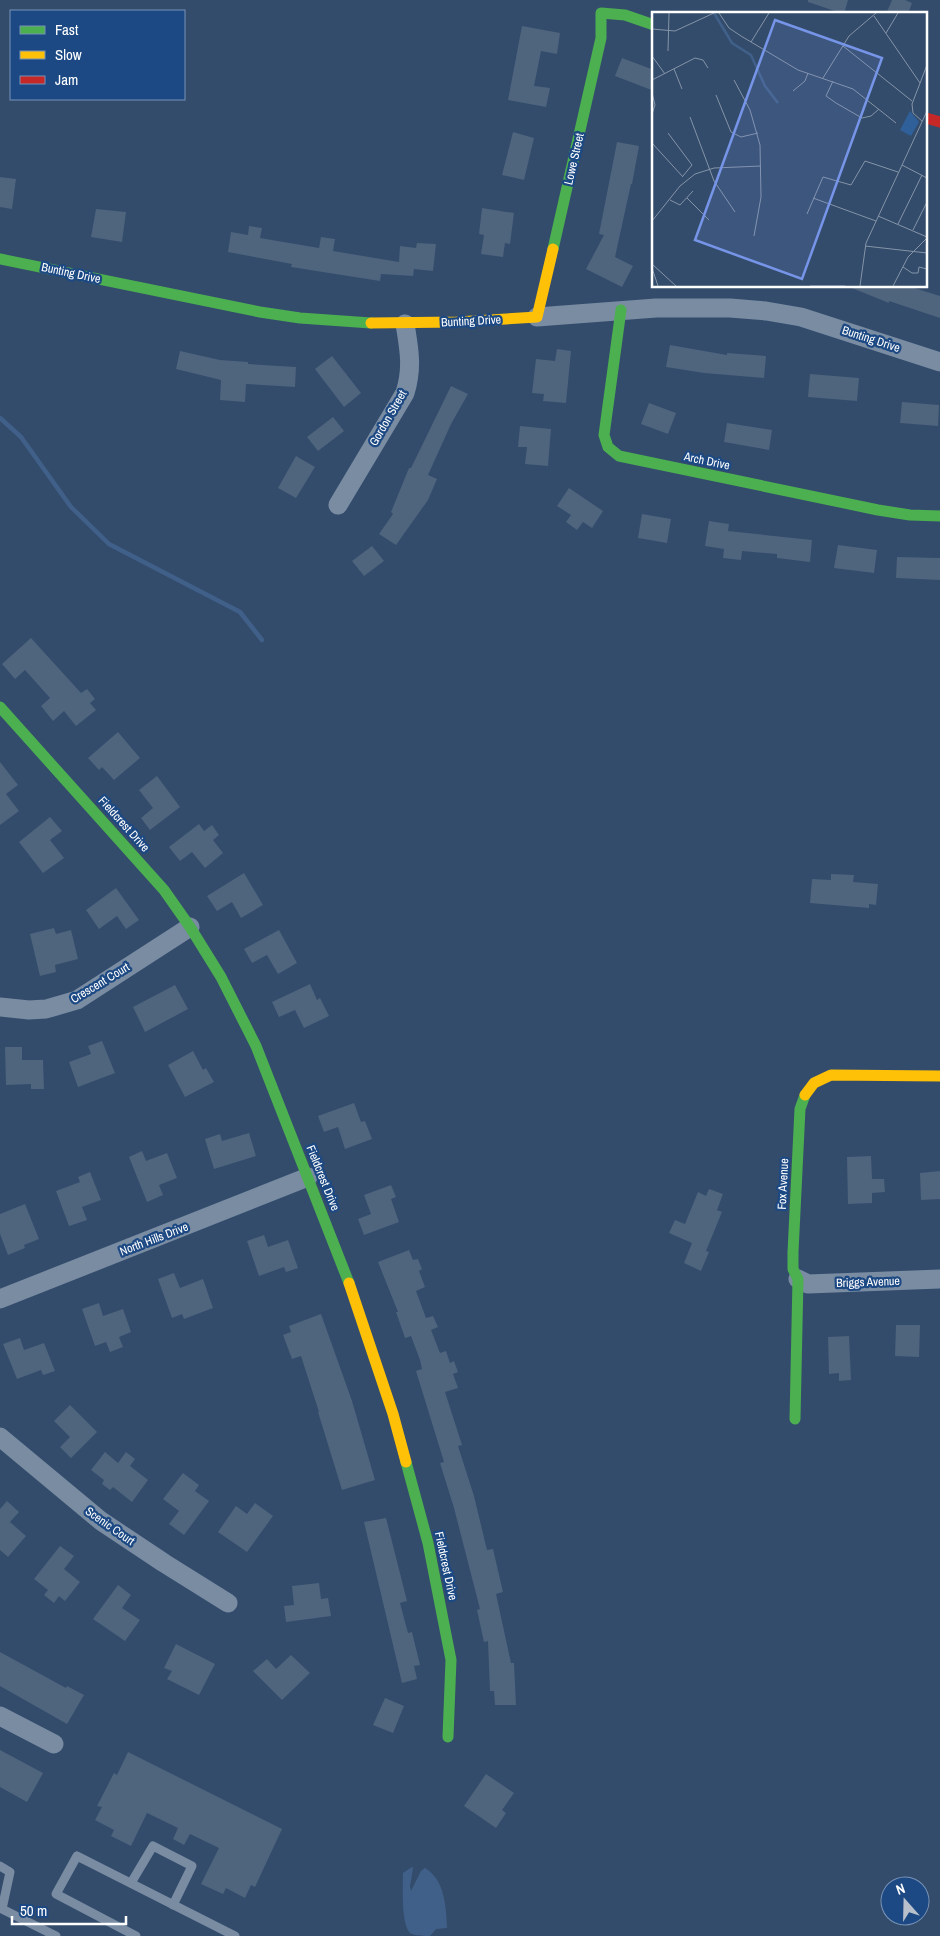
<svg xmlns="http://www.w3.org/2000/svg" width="940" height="1936" font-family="'Archivo Narrow',sans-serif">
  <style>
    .water { fill: #416089 }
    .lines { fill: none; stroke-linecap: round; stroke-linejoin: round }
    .stream { stroke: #416089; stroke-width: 4.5 }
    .building { fill: #4f647d }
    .lane { stroke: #798ca2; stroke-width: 9 }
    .street { stroke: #798ca2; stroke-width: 19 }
    .fast { stroke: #4caf50; stroke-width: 11 }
    .slow { stroke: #ffc107; stroke-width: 11 }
    .jam { stroke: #c62828; stroke-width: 11 }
    .labels { text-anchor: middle; stroke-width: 4.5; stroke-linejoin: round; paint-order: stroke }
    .street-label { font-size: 12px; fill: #fff; stroke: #1c4983 }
    .inset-river { fill: none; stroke: #416089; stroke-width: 2.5 }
    .inset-road { fill: none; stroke: #8594a7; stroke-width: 1 }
    .view { fill: #7795e8; fill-opacity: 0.15; stroke: #7795e8; stroke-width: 2.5 }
    .inset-edge { fill: none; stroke: #fff; stroke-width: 2.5 }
  </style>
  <rect width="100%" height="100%" fill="#334c6c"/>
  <path class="water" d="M 412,1867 L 413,1868 L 410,1886 L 411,1891 L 421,1871 L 425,1868 C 445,1880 446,1907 447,1928 L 436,1929 L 430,1936 C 424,1936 415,1936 410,1933 C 401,1923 403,1887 403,1873 Z"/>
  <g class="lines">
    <path class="stream" d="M 0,418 L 21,437 L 71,507 L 109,544 L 240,612 L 262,640"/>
  </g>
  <g class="building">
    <path d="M 808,0 L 848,0 L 844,14 L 808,2 Z"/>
    <path d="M 892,0 L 905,0 L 912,3 L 908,14 L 886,14 Z"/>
    <path d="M 522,26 L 560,33 L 557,54 L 541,51 L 534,86 L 550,88 L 546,107 L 508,100 Z"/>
    <path d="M 622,58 L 654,70 L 654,91 L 615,76 Z"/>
    <path d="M 513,132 L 534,138 L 524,180 L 502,175 Z"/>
    <path d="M 617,142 L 639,146 L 632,184 L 631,184 L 615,257 L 633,266 L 622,287 L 586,269 L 604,235 L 599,234 Z"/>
    <path d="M 0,177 L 16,179 L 12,209 L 0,207 Z"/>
    <path d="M 482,208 L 514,213 L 510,244 L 505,243 L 503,257 L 481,254 L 484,235 L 479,234 Z"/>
    <path d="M 96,209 L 126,212 L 122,242 L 91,237 Z"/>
    <path d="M 249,226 L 262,228 L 260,238 L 319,248 L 321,237 L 335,239 L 333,251 L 399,262 L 400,246 L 416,248 L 417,243 L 436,244 L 433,271 L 414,269 L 413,276 L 381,274 L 380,281 L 291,267 L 292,264 L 228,252 L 231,232 L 248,235 Z"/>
    <path d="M 847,286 L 908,286 L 940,296 L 940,318 L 889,301 L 889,303 Z"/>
    <path d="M 670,345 L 727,355 L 727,353 L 766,356 L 764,378 L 704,373 L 666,367 Z"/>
    <path d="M 557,349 L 571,351 L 566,403 L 543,401 L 544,394 L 532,393 L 536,359 L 555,361 Z"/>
    <path d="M 180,351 L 220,360 L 248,362 L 248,364 L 296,367 L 295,387 L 246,384 L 245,402 L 220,400 L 221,380 L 176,369 Z"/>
    <path d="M 332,356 L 361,393 L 344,407 L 315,369 Z"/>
    <path d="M 810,374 L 859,378 L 857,401 L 808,397 Z"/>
    <path d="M 451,386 L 468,394 L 451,424 L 428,475 L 437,479 L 428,500 L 396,545 L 379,534 L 393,514 L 391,512 L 409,468 L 411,468 Z"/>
    <path d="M 902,402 L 939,405 L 938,426 L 900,423 Z"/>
    <path d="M 649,403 L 676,413 L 668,434 L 641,424 Z"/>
    <path d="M 333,417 L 344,431 L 318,451 L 307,437 Z"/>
    <path d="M 727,423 L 772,430 L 769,450 L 724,442 Z"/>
    <path d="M 520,426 L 551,429 L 548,466 L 525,464 L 527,447 L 518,447 Z"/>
    <path d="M 296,456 L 315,467 L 296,498 L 278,488 Z"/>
    <path d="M 569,488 L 603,511 L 592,528 L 583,522 L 577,530 L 566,522 L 571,515 L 557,506 Z"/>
    <path d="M 642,514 L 671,519 L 667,543 L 638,538 Z"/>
    <path d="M 709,521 L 729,524 L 728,531 L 812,540 L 810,562 L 777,558 L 777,554 L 742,551 L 741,560 L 723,558 L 724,549 L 705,546 Z"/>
    <path d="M 838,545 L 877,550 L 874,573 L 834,568 Z"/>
    <path d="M 372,546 L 384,561 L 364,576 L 352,561 Z"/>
    <path d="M 897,557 L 940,558 L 940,580 L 896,578 Z"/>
    <path d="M 31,638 L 81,693 L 87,689 L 95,699 L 90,703 L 96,710 L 76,726 L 64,711 L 53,721 L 41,706 L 50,698 L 25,670 L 15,679 L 2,664 Z"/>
    <path d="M 118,732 L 140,758 L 114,780 L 102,767 L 99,770 L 88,758 Z"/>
    <path d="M 0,762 L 18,785 L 6,794 L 19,811 L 0,825 Z"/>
    <path d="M 157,776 L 180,807 L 150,830 L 141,818 L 153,808 L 139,790 Z"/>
    <path d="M 50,817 L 62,831 L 50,840 L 64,858 L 43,873 L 19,842 Z"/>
    <path d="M 199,824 L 204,831 L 212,825 L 219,835 L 213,840 L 223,853 L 205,868 L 192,852 L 180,861 L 169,847 Z"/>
    <path d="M 244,873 L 263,905 L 241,918 L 232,902 L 217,911 L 207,896 Z"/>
    <path d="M 831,874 L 854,875 L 853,882 L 878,884 L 876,905 L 869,904 L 869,908 L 810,903 L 812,879 L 831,880 Z"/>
    <path d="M 116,888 L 139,920 L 126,929 L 117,916 L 99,929 L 86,910 Z"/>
    <path d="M 54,928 L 56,934 L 71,930 L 78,959 L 55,965 L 56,972 L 40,976 L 30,934 Z"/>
    <path d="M 279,930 L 297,963 L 278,974 L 267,955 L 252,963 L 244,949 Z"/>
    <path d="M 310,984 L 317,1000 L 320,998 L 329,1016 L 304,1028 L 295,1010 L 279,1017 L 272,1002 Z"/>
    <path d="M 175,985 L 188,1009 L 145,1032 L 133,1007 Z"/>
    <path d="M 102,1041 L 115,1073 L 78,1087 L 69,1062 L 91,1054 L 88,1046 Z"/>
    <path d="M 5,1047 L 22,1047 L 22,1060 L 43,1060 L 44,1089 L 31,1089 L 31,1084 L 6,1085 Z"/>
    <path d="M 193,1051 L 203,1070 L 206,1068 L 214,1082 L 185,1097 L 168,1065 Z"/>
    <path d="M 354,1103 L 361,1122 L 365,1121 L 372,1139 L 345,1149 L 338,1127 L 324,1132 L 318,1116 Z"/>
    <path d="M 249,1133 L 256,1156 L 214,1169 L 205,1139 L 220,1134 L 222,1141 Z"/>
    <path d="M 142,1151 L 146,1161 L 167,1153 L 177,1178 L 159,1185 L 163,1195 L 147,1202 L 129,1157 Z"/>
    <path d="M 871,1156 L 872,1179 L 884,1179 L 885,1192 L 872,1193 L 872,1203 L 848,1204 L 847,1157 Z"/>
    <path d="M 940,1171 L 940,1199 L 921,1200 L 920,1173 Z"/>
    <path d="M 90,1172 L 101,1200 L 82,1207 L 87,1220 L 69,1226 L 56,1191 L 80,1182 L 78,1177 Z"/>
    <path d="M 391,1185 L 396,1197 L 391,1199 L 399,1222 L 364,1235 L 358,1219 L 371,1214 L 364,1195 Z"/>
    <path d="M 709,1189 L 723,1194 L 717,1210 L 722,1212 L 706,1251 L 709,1252 L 701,1271 L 684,1263 L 692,1243 L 669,1233 L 675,1220 L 685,1224 L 698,1192 L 706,1196 Z"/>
    <path d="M 25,1204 L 39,1239 L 24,1245 L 25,1248 L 8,1255 L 0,1234 L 0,1214 Z"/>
    <path d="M 264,1235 L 268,1247 L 288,1240 L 298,1268 L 286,1272 L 284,1267 L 259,1276 L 247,1241 Z"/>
    <path d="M 409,1250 L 413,1260 L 418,1259 L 422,1269 L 419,1271 L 425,1287 L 416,1291 L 426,1318 L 433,1316 L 438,1327 L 431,1330 L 440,1353 L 446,1351 L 450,1363 L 454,1361 L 458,1372 L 453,1374 L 458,1388 L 445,1392 L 462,1445 L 458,1446 L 474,1496 L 487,1550 L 493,1549 L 503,1592 L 496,1594 L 511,1663 L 514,1663 L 516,1705 L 495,1705 L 494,1691 L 490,1691 L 488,1641 L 484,1642 L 477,1610 L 480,1609 L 454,1508 L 440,1463 L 444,1462 L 416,1371 L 422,1369 L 420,1360 L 411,1336 L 405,1338 L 396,1312 L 398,1312 L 378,1262 Z"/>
    <path d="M 174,1273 L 180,1288 L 203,1279 L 213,1308 L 184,1319 L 182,1314 L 172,1318 L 158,1279 Z"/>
    <path d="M 99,1303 L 103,1316 L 123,1309 L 131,1332 L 119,1337 L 123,1347 L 110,1352 L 106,1342 L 95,1346 L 82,1309 Z"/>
    <path d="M 321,1314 L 352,1401 L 375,1480 L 342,1490 L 318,1412 L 319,1412 L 301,1356 L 292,1359 L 283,1335 L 291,1332 L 289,1326 Z"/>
    <path d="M 896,1325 L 920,1325 L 919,1357 L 895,1356 Z"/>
    <path d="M 849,1336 L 851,1380 L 839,1381 L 839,1373 L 829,1374 L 828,1337 Z"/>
    <path d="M 20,1338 L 24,1350 L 44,1343 L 55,1371 L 43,1375 L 41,1370 L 17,1379 L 3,1344 Z"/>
    <path d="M 70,1405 L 97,1432 L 71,1458 L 60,1447 L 70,1437 L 54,1421 Z"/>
    <path d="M 105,1452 L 118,1463 L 126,1452 L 135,1459 L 130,1466 L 148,1480 L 132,1502 L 113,1487 L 110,1490 L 102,1484 L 104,1480 L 91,1470 Z"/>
    <path d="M 183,1473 L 199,1485 L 195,1491 L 209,1501 L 184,1535 L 169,1524 L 179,1511 L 163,1499 Z"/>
    <path d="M 7,1501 L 19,1512 L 10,1522 L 26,1536 L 8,1557 L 0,1550 L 0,1509 Z"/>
    <path d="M 255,1503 L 273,1516 L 247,1552 L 218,1532 L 236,1506 L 247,1514 Z"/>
    <path d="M 386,1518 L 407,1601 L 400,1603 L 408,1633 L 412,1632 L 420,1665 L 414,1666 L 417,1679 L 402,1683 L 364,1522 Z"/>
    <path d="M 60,1546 L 74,1556 L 64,1569 L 80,1582 L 65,1601 L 59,1596 L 54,1603 L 44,1595 L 48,1590 L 34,1579 Z"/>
    <path d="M 319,1583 L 321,1599 L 328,1598 L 331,1616 L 286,1622 L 284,1606 L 294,1605 L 292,1586 Z"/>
    <path d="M 118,1585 L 131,1595 L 122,1608 L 140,1620 L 125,1641 L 93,1619 Z"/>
    <path d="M 176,1644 L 215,1664 L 199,1695 L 167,1679 L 172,1671 L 164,1668 Z"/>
    <path d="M 0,1652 L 66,1688 L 67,1686 L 84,1695 L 67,1724 L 0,1686 Z"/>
    <path d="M 291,1655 L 310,1673 L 282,1700 L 253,1671 L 267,1659 L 276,1669 Z"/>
    <path d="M 385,1698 L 404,1706 L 393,1733 L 373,1725 Z"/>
    <path d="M 0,1750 L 43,1773 L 27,1802 L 0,1787 Z"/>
    <path d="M 128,1752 L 282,1829 L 255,1887 L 251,1885 L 245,1898 L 226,1888 L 223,1894 L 201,1884 L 219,1848 L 190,1834 L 184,1845 L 173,1839 L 178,1828 L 147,1813 L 131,1846 L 111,1836 L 114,1830 L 95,1820 L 102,1807 L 97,1806 L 114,1773 L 117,1775 Z"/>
    <path d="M 486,1774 L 514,1793 L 502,1810 L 506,1813 L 496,1828 L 464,1806 Z"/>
  </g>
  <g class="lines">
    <g class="lane">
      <path d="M 0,1866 L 10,1872 L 2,1909 L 56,1936"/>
      <path d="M 131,1883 L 153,1846 L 192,1866 L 173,1905"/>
      <path d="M 136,1936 L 56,1894 L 77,1856 L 235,1936"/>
    </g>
    <g class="street">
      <path d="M 537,317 L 656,308 L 730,308 L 766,311 L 801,317 L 940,362"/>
      <path d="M 338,505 L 405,393 C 413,367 409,349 405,324"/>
      <path d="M 0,1007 L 29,1010 L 46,1009 L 77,1000 L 190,927"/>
      <path d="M 798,1279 L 808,1284 L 940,1279"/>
      <path d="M 0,1299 L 308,1177"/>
      <path d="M 0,1437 L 101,1521 L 164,1563 L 228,1603"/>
      <path d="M 0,1716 L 54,1744"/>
    </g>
    <g class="fast">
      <path d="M 553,249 L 601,38 L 601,13 L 625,15 L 654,25"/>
      <path d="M 0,259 L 260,312 L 300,318 L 371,323"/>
      <path d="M 621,310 L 604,435 L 608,447 L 619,456 L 878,510 L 910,515 L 940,516"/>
      <path d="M 0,707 L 164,890 L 190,927 L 221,977 L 256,1046 L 349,1283"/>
      <path d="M 795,1419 L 798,1279 L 793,1269 L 793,1252 L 800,1109 L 805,1095"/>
      <path d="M 406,1462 L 428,1543 L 451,1660 L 448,1737"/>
    </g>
    <g class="slow">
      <path d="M 371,323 L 457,322 L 537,317 L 553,249"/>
      <path d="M 805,1095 L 814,1083 L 831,1075 L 940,1076"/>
      <path d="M 349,1283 L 393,1414 L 406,1462"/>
    </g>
    <path class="jam" d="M 926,118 L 940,122"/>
  </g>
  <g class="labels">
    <g class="street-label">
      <text transform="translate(574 159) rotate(-77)" y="4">Lowe Street</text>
      <text transform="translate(71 273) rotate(12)" y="4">Bunting Drive</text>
      <text transform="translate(471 321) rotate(-3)" y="4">Bunting Drive</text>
      <text transform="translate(871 339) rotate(18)" y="4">Bunting Drive</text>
      <text transform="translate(388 418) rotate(-60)" y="4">Gordon Street</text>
      <text transform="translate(707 461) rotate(12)" y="4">Arch Drive</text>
      <text transform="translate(124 824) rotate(48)" y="4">Fieldcrest Drive</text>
      <text transform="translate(100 983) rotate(-31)" y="4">Crescent Court</text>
      <text transform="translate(323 1178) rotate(68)" y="4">Fieldcrest Drive</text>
      <text transform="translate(783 1184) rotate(-87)" y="4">Fox Avenue</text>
      <text transform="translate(154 1239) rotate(-21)" y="4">North Hills Drive</text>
      <text transform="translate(868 1282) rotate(-2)" y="4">Briggs Avenue</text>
      <text transform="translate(110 1526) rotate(35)" y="4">Scenic Court</text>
      <text transform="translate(446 1566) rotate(78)" y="4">Fieldcrest Drive</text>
    </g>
  </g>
  <g transform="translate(652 12)">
    <rect width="275" height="275" fill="#334c6c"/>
    <path d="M 258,99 L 267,110 L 259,124 L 248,118 Z" fill="#30609a"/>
    <path class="inset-river" d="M 62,1 L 80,31 L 99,43 L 113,74 L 126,91"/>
    <path class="inset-road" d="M 67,1 L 77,16 L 89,24 L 146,58 L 201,77 L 244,111M 222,4 L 268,71M 0,17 L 23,19 L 62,1M 234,21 L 246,1M 99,30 L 117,1M 191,34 L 260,89M 16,39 L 17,1M 0,44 L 13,62M 22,57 L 30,77M 171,66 L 197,24 L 224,1M 0,68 L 43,46 L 51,48 L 56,56M 82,68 L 98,98 L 108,133 L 109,185 L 102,224M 181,69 L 174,84 L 184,91 L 210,106 L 219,104 L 227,97M 141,79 L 153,69 L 156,61M 0,81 L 3,93 L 0,102M 64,83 L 79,120 L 89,125 L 106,121M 38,105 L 62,169 L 83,200M 270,109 L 261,101 L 260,92 L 275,53M 16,121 L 40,153 L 31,164M 0,131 L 31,165M 250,153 L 275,166M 35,186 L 57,208M 161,186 L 224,209M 18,188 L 28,193 L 41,179M 155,202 L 171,165 L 199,173 L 213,149 L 246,160M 226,204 L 275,225M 0,209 L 28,174 L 43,162 L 62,156 L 109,154M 246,212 L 270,163M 261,218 L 275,190M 213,234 L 275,241M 0,252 L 24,274M 251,255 L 260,261 L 266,261 L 267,255 L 275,257M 0,256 L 6,274M 158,274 L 193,274M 208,274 L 214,231 L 275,99M 241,274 L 256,245 L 275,226"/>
    <path class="view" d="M 123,8 L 230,46 L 150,267 L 43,228 Z"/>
    <rect width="275" height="275" class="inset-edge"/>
  </g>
  <rect x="10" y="10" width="175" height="90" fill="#1c4983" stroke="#7792b5"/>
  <rect x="20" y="26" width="25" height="8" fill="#4caf50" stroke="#7792b5"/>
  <text x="55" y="35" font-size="15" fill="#ffffff">Fast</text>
  <rect x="20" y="51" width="25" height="8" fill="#ffc107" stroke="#7792b5"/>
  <text x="55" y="60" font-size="15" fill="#ffffff">Slow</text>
  <rect x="20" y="76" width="25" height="8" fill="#c62828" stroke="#7792b5"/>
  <text x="55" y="85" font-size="15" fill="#ffffff">Jam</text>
  <g transform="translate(905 1901) rotate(340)"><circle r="24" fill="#1c4983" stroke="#7792b5"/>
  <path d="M0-4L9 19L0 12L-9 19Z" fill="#b8c0cc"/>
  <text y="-8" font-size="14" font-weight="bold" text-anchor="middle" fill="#ffffff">N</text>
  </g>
  <path d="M12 1916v8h114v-8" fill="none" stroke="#ffffff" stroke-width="2.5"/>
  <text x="20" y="1916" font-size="15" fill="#ffffff" stroke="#1c4983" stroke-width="4" paint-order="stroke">50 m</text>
</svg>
